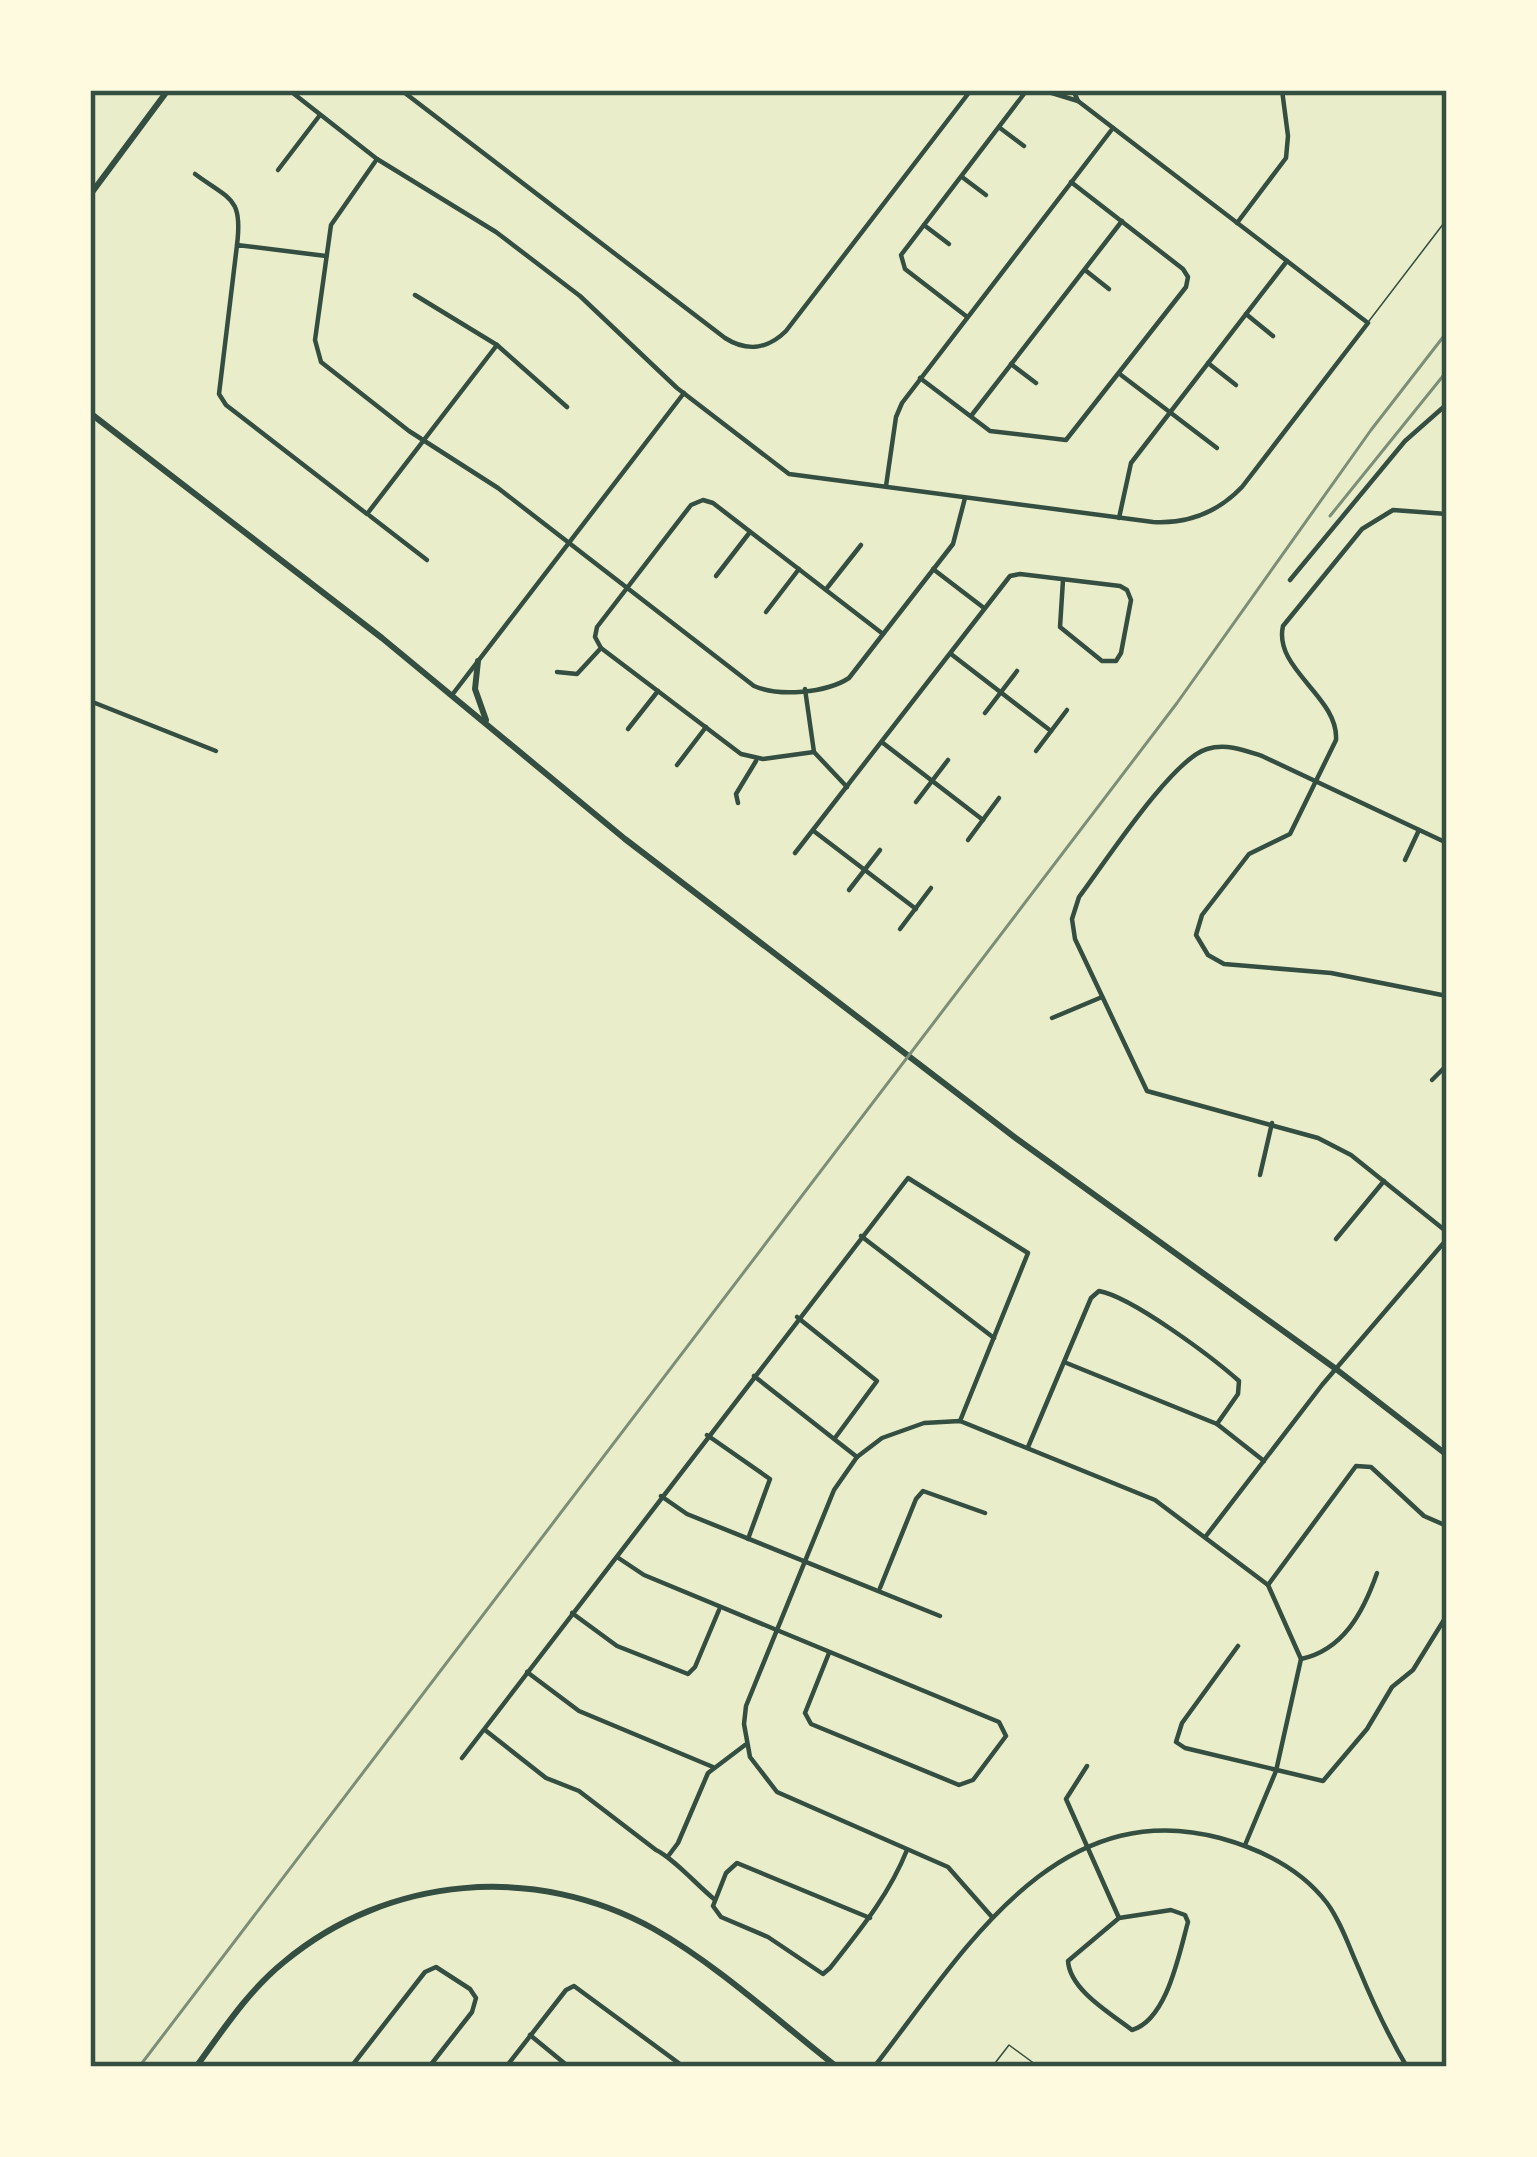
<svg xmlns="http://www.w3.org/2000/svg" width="1537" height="2157" font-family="'DM Sans',sans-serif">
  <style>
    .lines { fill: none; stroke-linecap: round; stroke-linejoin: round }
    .service { stroke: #344e41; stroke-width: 1.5 }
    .minor { stroke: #344e41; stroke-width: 4.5 }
    .secondary { stroke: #344e41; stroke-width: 6 }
    .primary { stroke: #344e41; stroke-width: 6 }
    .rail { stroke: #7c8e77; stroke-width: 3 }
    .neatline { fill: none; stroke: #344e41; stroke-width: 4.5 }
  </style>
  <rect width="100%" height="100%" fill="#e9edc9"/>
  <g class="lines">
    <g class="service">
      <path d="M 1369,321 L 1447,219"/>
      <path d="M 992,2067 L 1009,2045 L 1039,2067"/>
    </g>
    <g class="minor">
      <path d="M 289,90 L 377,159 L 496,232 L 580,296 L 677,388 L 789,474 L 1153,522 C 1188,524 1218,512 1242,487 L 1368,323 L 1078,101 L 1042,90"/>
      <path d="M 401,90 L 725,338 C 747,352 768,349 786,331 L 971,90"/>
      <path d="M 1073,90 L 1078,101"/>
      <path d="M 1000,128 L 1024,146"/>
      <path d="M 377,159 L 331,225 L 315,340 L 321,362 L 409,431 L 498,488 L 754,686 C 779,697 826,693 849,678 L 953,544 L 965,498"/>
      <path d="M 278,170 L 320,115"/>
      <path d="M 195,174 C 230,200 243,197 237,245"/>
      <path d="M 962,177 L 986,195"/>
      <path d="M 1237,223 L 1286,158 L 1288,136 L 1282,90"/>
      <path d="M 924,225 L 949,244"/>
      <path d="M 326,256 L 237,245 L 219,394 L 226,405 L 367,514 L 497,345"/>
      <path d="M 1085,270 L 1109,289"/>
      <path d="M 415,295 L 497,345 L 567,407"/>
      <path d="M 1246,314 L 1273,336"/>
      <path d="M 966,316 L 905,269 L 901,255 L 1027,90"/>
      <path d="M 1208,363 L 1236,385"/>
      <path d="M 1011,364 L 1036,383"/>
      <path d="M 1121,375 L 1217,448"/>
      <path d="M 920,378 L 990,431 L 1066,440 L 1186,287 L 1188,277 L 1183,269 L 1071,182"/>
      <path d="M 971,416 L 1122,221"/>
      <path d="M 886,486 L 896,417 L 902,403 L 1113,128"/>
      <path d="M 1447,514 L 1393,510 L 1362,529 L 1283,626 C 1273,669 1339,697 1336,740 L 1290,834 L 1249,854 L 1202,915 L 1196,935 L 1208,955 L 1224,964 L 1331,973 L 1447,996"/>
      <path d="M 370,516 L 427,560"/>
      <path d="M 1119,518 L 1131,463 L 1287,261"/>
      <path d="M 933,569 L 984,608"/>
      <path d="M 716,576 L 750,532"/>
      <path d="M 1290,580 L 1405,441 L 1447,404"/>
      <path d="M 827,588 L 861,545"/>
      <path d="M 766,612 L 799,569"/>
      <path d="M 951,654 L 1051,731"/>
      <path d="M 557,672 L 577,674 L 601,648"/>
      <path d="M 805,689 L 814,752 L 847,787"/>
      <path d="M 452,695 L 684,393"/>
      <path d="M 90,701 L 216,751"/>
      <path d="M 985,713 L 1017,671"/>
      <path d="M 628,729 L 658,691"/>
      <path d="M 883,743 L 983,820"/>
      <path d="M 1036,751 L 1067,710"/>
      <path d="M 814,752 L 763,759 L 741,754 L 601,648 L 595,637 L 597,627 L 691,505 L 703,500 L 713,503 L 883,634"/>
      <path d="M 677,765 L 706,727"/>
      <path d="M 916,802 L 948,760"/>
      <path d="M 738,803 L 736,794 L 756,761"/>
      <path d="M 815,832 L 916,909"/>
      <path d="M 968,840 L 999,798"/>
      <path d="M 1447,843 L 1262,756 C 1244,750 1226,743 1207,749 C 1172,759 1104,864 1079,897 L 1072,919 L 1075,939 L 1147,1091 L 1318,1138 L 1351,1155 L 1447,1232"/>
      <path d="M 795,853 L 1010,576 L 1020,574 L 1120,586 L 1127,590 L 1131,600 L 1121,653 L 1116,661 L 1102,661 L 1060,627 L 1063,580"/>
      <path d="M 1405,860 L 1419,830"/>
      <path d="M 849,890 L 880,850"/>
      <path d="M 900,929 L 931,888"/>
      <path d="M 1052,1018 L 1102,997"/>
      <path d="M 1432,1080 L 1447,1065"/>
      <path d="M 1260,1175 L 1272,1123"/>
      <path d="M 861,1236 L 994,1338"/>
      <path d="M 1336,1239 L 1384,1181"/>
      <path d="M 797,1317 L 877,1381 L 835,1438"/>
      <path d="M 1064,1362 L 1217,1424 L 1264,1461"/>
      <path d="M 754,1376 L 857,1457"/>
      <path d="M 707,1435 L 770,1479 L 748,1539"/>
      <path d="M 1028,1447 L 1091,1298 L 1099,1291 C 1132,1297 1212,1357 1239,1381 L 1238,1394 L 1217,1424"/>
      <path d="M 661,1496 L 687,1514 L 940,1616"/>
      <path d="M 1206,1536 L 1322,1385 L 1447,1239"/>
      <path d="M 617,1557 L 644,1575 L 999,1722 L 1006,1736 L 973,1780 L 959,1785 L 811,1724 L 805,1713 L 829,1653"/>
      <path d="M 1268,1585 L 1356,1466 L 1371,1467 L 1424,1516 L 1447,1526"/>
      <path d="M 880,1588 L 916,1499 L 923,1491 L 985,1513"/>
      <path d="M 572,1613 L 617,1646 L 688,1674 L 695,1667 L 719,1610"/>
      <path d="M 1238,1646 L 1182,1723 L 1176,1742 L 1185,1748 L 1323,1781 L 1367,1729 L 1392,1687 L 1413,1670 L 1447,1615"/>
      <path d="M 1301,1659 C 1343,1650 1363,1613 1377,1573"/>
      <path d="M 527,1672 L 579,1711 L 713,1767"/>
      <path d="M 485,1730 L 546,1778 L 579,1791 L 656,1850 C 673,1858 697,1885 714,1899"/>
      <path d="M 462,1758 L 908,1178 L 1028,1253 L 960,1421"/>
      <path d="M 1087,1766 L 1066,1799 L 1119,1918"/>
      <path d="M 669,1855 L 678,1843 L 708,1773 L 745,1745"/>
      <path d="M 1171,1910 L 1185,1915 L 1188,1922 C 1179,1954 1167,2020 1132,2030 C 1110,2013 1070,1990 1068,1961 L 1119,1918 Z"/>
      <path d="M 992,1917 L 948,1867 L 777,1792 L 750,1757 L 744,1724 L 746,1706 L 834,1490 L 857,1457 L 882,1438 L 924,1423 L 960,1421 L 1155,1500 L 1268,1585 L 1301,1659 L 1276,1771 L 1245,1845"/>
      <path d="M 870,1918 L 737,1863 L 726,1873 L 713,1906 L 721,1917 L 768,1937 L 823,1974 L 830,1968 C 860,1930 889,1895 907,1850"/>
      <path d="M 530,2035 L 569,2067"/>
      <path d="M 351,2067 L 425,1972 L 436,1967 L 470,1989 L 476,1998 L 472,2012 L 429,2067"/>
      <path d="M 506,2067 L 566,1990 L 574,1986 L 684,2067"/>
      <path d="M 874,2067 C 960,1957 1054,1793 1220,1838 C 1260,1849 1301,1869 1327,1903 C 1341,1922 1349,1947 1359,1969 C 1373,2003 1388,2035 1407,2067"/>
    </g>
    <g class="secondary">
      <path d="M 90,195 L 168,90"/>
      <path d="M 196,2067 C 223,2030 248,1991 284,1962 C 388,1875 536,1863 654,1929 C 719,1966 778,2021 837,2067"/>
    </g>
    <g class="primary">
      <path d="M 90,413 L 382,638 L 625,839 L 1017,1139 L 1336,1369 L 1447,1455"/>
      <path d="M 478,661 L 475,689 L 486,720"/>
    </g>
    <g class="rail">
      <path d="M 1330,516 L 1447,371"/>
      <path d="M 139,2067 L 1177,703 L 1371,430 L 1447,332"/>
    </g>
  </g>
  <rect width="1537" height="2157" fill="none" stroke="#fefae0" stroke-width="186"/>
  <rect x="93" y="93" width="1351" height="1971" class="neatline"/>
</svg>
